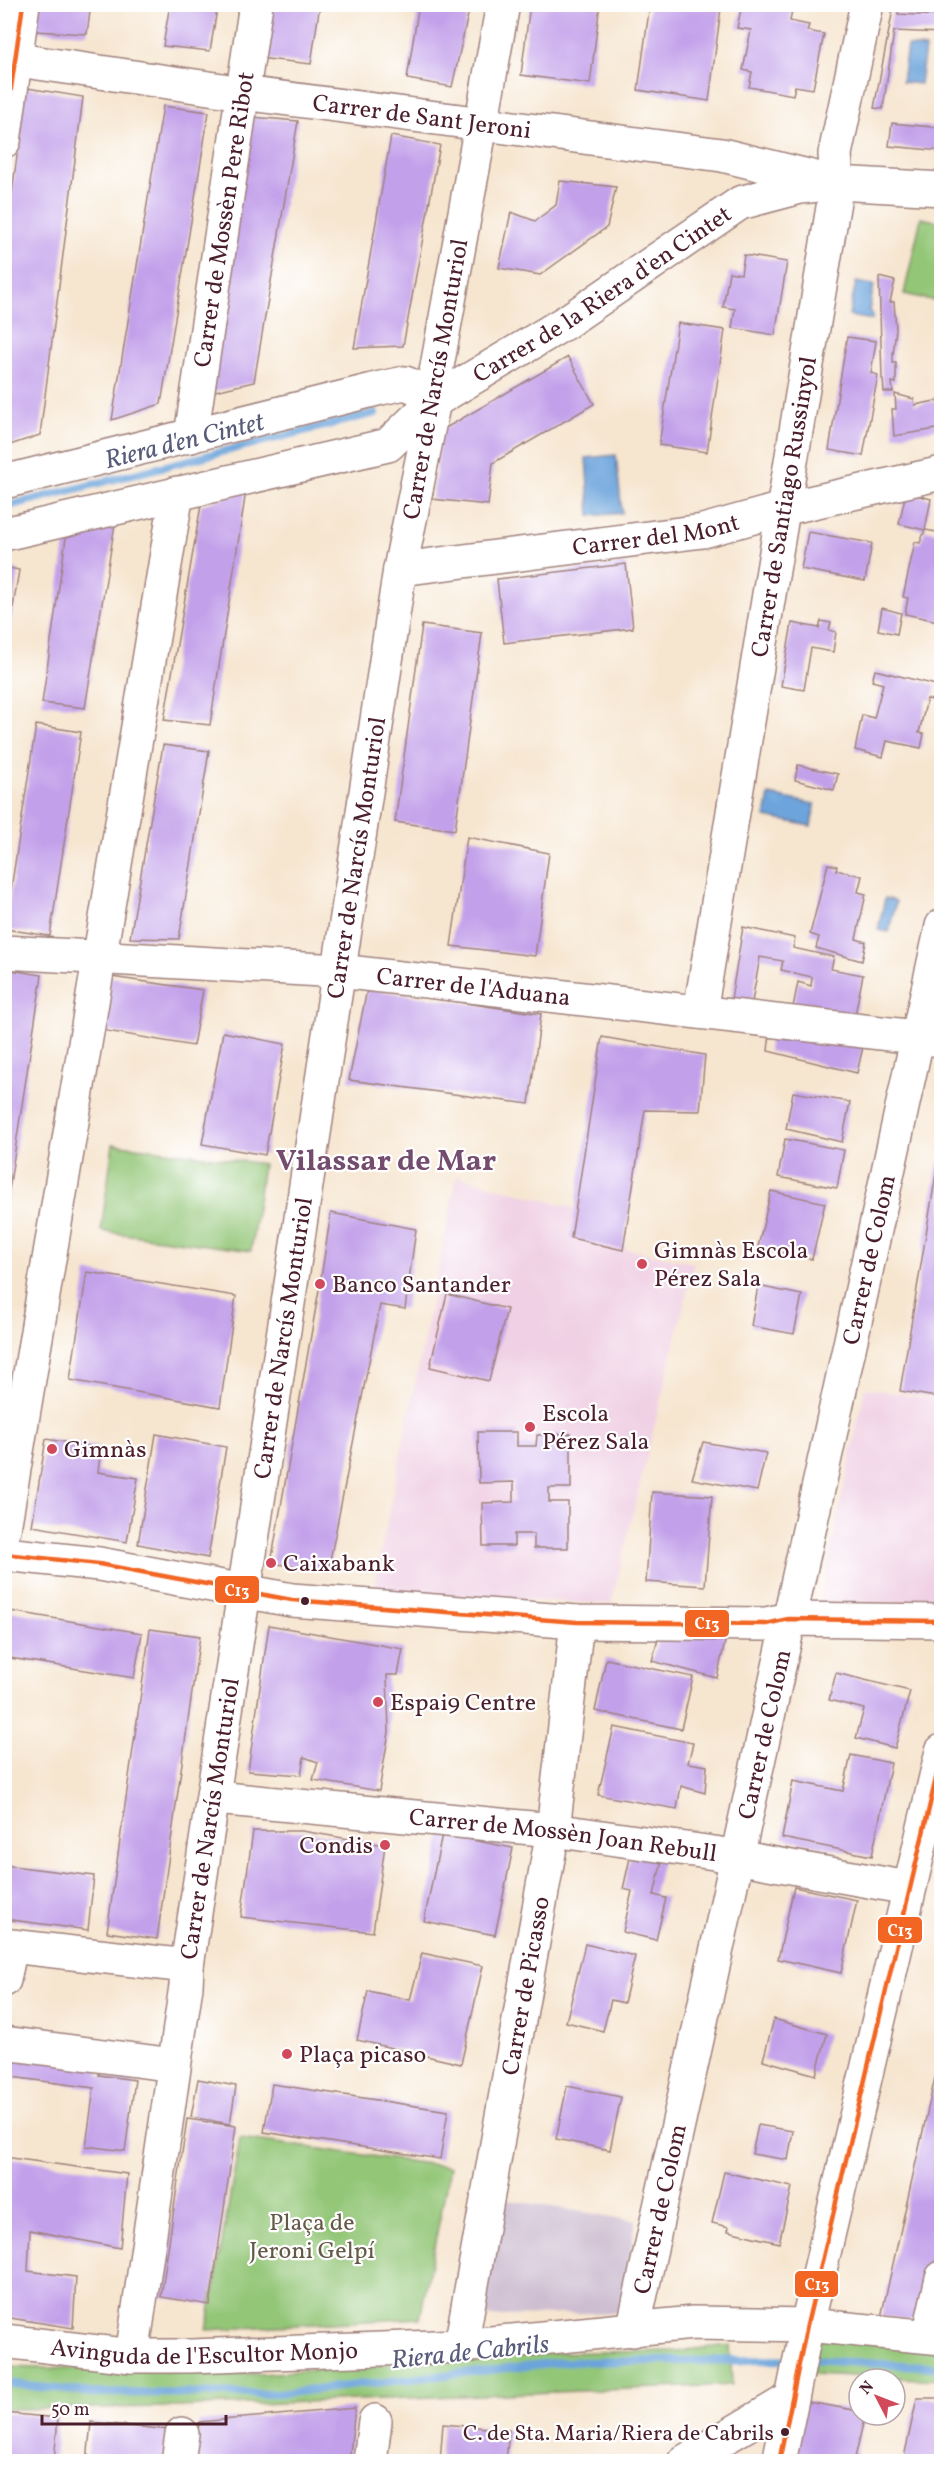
<svg xmlns="http://www.w3.org/2000/svg" width="946" height="2466" font-family="Vollkorn,serif">
  <style>
    .built { fill: #f0d0e4 }
    .industrial { fill: #cebed1 }
    .green { fill: #93c677; stroke: #6e7251; stroke-width: 1.5 }
    .water { fill: #6ca4db; stroke: #5b6283; stroke-width: 1.5 }
    .lines { fill: none; stroke-linecap: round; stroke-linejoin: round }
    .stream { stroke: #6ca4db; stroke-width: 8 }
    .building { fill: #c3a1ea }
    .minor-casing { stroke: #a0827d; stroke-width: 36 }
    .minor { stroke: #fff; stroke-width: 33 }
    .bus-1-casing { stroke: #fff; stroke-width: 9 }
    .bus-1 { stroke: #f26522; stroke-width: 4.5 }
    .poi-dot { fill: #d1495b; stroke: #fff; stroke-width: 2 }
    .bus-dot { fill: #4a1f2b; stroke: #fff; stroke-width: 2 }
    .labels { text-anchor: middle; stroke-width: 4.5; stroke-linejoin: round; paint-order: stroke }
    .bus-label { font-size: 22px; fill: #4a1f2b; stroke: #fff; text-anchor: end }
    .street-label { font-size: 24px; fill: #4a1f2b; stroke: #fff }
    .poi-label { font-size: 24px; fill: #4a1f2b; stroke: #fff; text-anchor: start }
    .park-label { font-size: 24px; fill: #645946; stroke: #fff }
    .water-label { font-size: 26px; font-style: italic; fill: #595b7a; stroke: #fff }
    .district-label { font-size: 30px; font-weight: bold; fill: #744c6e; stroke: #fff }
    .line-badge { stroke: #fff; stroke-width: 2 }
    .badge-label { font-size: 16px; text-anchor: middle; font-weight: bold; fill: #fff }
  </style>
  <rect width="100%" height="100%" fill="#fff"/>
  <filter id="ink" filterUnits="userSpaceOnUse"><feTurbulence type="fractalNoise" baseFrequency=".0167" numOctaves="2"/><feDisplacementMap in="SourceGraphic" scale="12" xChannelSelector="R" yChannelSelector="G"/><feConvolveMatrix kernelMatrix="1 2 1 2 8 2 1 2 1" color-interpolation-filters="sRGB"/></filter>
  <filter id="wash" filterUnits="userSpaceOnUse"><feTurbulence type="fractalNoise" baseFrequency=".008" numOctaves="4" result="noise"/><feDisplacementMap in="SourceGraphic" scale="24" xChannelSelector="R" yChannelSelector="G"/><feGaussianBlur stdDeviation="1.35" result="paint"/><feColorMatrix in="noise" values="0 0 0 0 0 0 0 0 0 0 0 0 0 0 0 0 0 1.4 0 .05"/><feComposite in="paint" operator="in"/></filter>
  <g filter="url(#wash)">
    <rect width="100%" height="100%" fill="#f6e5cf"/>
    <g class="built">
      <path d="M 457,1176 L 577,1209 L 572,1238 L 694,1263 L 611,1604 L 373,1592 Z"/>
      <path d="M 865,1388 L 941,1401 L 941,1604 L 820,1603 Z"/>
    </g>
    <path class="industrial" d="M 498,2198 L 636,2221 L 619,2312 L 477,2317 Z"/>
    <g class="green">
      <path d="M 921,218 L 941,222 L 942,293 L 940,302 L 904,294 Z"/>
      <path d="M 113,1144 L 263,1164 L 251,1251 L 101,1231 Z"/>
      <path d="M 240,2138 L 450,2167 L 420,2318 L 207,2330 Z"/>
      <path d="M 817,2338 L 941,2349 L 941,2380 L 812,2374 Z"/>
      <path d="M 730,2345 L 732,2385 L 178,2407 L 5,2409 L 5,2367 L 261,2374 L 529,2353 L 677,2351 Z"/>
    </g>
    <g class="water">
      <path d="M 907,46 L 925,48 L 920,84 L 902,82 Z"/>
      <path d="M 856,282 L 874,285 L 869,311 L 873,314 L 872,320 L 849,316 Z"/>
      <path d="M 616,455 L 622,513 L 590,516 L 586,458 Z"/>
      <path d="M 769,795 L 815,804 L 811,826 L 765,817 Z"/>
      <path d="M 885,898 L 896,901 L 889,932 L 878,930 Z"/>
    </g>
    <g class="lines">
      <g class="stream">
        <path d="M 4,507 L 375,413"/>
        <path d="M 808,2360 L 942,2367"/>
        <path d="M 4,2383 L 92,2393 L 277,2394 L 561,2362 L 793,2360"/>
      </g>
    </g>
    <g id="blocks">
      <g class="building">
        <path d="M 37,4 L 91,4 L 87,34 L 34,31 Z"/>
        <path d="M 170,4 L 218,4 L 210,51 L 163,46 Z"/>
        <path d="M 266,4 L 320,4 L 311,64 L 258,58 Z"/>
        <path d="M 419,4 L 460,4 L 460,8 L 469,10 L 452,87 L 407,79 Z"/>
        <path d="M 530,4 L 600,4 L 590,84 L 521,75 Z"/>
        <path d="M 650,4 L 695,4 L 721,8 L 709,101 L 638,90 Z"/>
        <path d="M 742,4 L 767,4 L 792,10 L 790,21 L 809,25 L 807,31 L 824,34 L 813,89 L 795,86 L 793,95 L 749,87 L 752,72 L 743,70 L 751,30 L 737,28 Z"/>
        <path d="M 894,4 L 899,4 L 898,14 L 942,16 L 942,33 L 894,31 L 883,109 L 874,108 Z"/>
        <path d="M 21,87 L 83,97 L 40,435 L 4,447 L 4,252 L 20,134 Z"/>
        <path d="M 163,106 L 209,112 L 161,404 L 112,420 Z"/>
        <path d="M 252,117 L 298,121 L 254,382 L 207,393 Z"/>
        <path d="M 892,123 L 942,128 L 942,151 L 889,146 Z"/>
        <path d="M 391,136 L 440,145 L 403,346 L 354,348 Z"/>
        <path d="M 560,181 L 616,187 L 607,227 L 540,275 L 499,268 L 511,212 L 535,221 L 556,205 Z"/>
        <path d="M 744,255 L 787,262 L 775,335 L 732,328 L 735,309 L 723,307 L 729,272 L 741,274 Z"/>
        <path d="M 879,277 L 895,281 L 890,302 L 894,302 L 896,329 L 893,355 L 893,363 L 896,363 L 896,383 L 892,382 L 893,392 L 884,392 L 883,380 L 882,379 Z"/>
        <path d="M 678,323 L 725,330 L 707,452 L 659,445 Z"/>
        <path d="M 847,337 L 876,341 L 871,373 L 878,375 L 863,456 L 829,450 Z"/>
        <path d="M 568,357 L 594,404 L 493,463 L 488,505 L 432,499 L 442,430 Z"/>
        <path d="M 895,394 L 914,399 L 915,405 L 940,400 L 942,428 L 894,436 L 892,409 L 896,409 Z"/>
        <path d="M 246,491 L 210,725 L 164,720 L 201,505 Z"/>
        <path d="M 906,492 L 931,499 L 925,530 L 942,533 L 942,622 L 905,614 L 908,598 L 903,597 L 915,542 L 920,543 L 925,530 L 899,524 Z"/>
        <path d="M 115,524 L 85,708 L 42,703 L 66,538 Z"/>
        <path d="M 808,532 L 872,543 L 865,581 L 801,569 Z"/>
        <path d="M 626,564 L 633,628 L 504,643 L 497,579 Z"/>
        <path d="M 5,567 L 19,570 L 6,651 L 5,651 Z"/>
        <path d="M 882,608 L 901,613 L 897,634 L 878,630 Z"/>
        <path d="M 821,621 L 831,623 L 829,630 L 836,632 L 833,652 L 811,648 L 804,690 L 781,686 L 792,623 L 819,628 Z"/>
        <path d="M 422,625 L 482,633 L 455,830 L 395,822 Z"/>
        <path d="M 875,670 L 936,685 L 932,700 L 927,699 L 919,733 L 924,734 L 921,748 L 887,741 L 883,757 L 855,750 L 862,715 L 874,718 L 883,684 L 872,681 Z"/>
        <path d="M 36,725 L 81,732 L 50,936 L 5,929 Z"/>
        <path d="M 163,745 L 209,751 L 179,939 L 130,938 Z"/>
        <path d="M 798,765 L 838,774 L 834,790 L 795,780 Z"/>
        <path d="M 467,837 L 549,853 L 535,956 L 451,946 Z"/>
        <path d="M 828,864 L 837,866 L 836,870 L 862,876 L 858,892 L 866,894 L 856,939 L 866,942 L 862,961 L 816,948 L 819,937 L 810,934 Z"/>
        <path d="M 743,927 L 795,938 L 793,948 L 834,957 L 831,969 L 863,975 L 855,1015 L 793,1007 L 798,982 L 811,986 L 812,977 L 781,970 L 783,961 L 760,957 L 752,1002 L 731,999 Z"/>
        <path d="M 4,969 L 42,975 L 6,1209 L 4,1209 Z"/>
        <path d="M 111,977 L 203,990 L 193,1046 L 101,1030 Z"/>
        <path d="M 367,989 L 541,1014 L 529,1104 L 349,1080 Z"/>
        <path d="M 771,1024 L 865,1038 L 857,1073 L 768,1051 Z"/>
        <path d="M 223,1032 L 285,1044 L 265,1155 L 202,1144 Z"/>
        <path d="M 602,1037 L 705,1055 L 700,1111 L 645,1110 L 623,1250 L 571,1238 Z"/>
        <path d="M 793,1092 L 850,1102 L 842,1142 L 786,1129 Z"/>
        <path d="M 785,1139 L 844,1150 L 837,1188 L 778,1177 Z"/>
        <path d="M 938,1162 L 942,1162 L 942,1398 L 900,1391 Z"/>
        <path d="M 771,1191 L 825,1203 L 812,1259 L 758,1247 Z"/>
        <path d="M 331,1213 L 416,1229 L 405,1309 L 380,1305 L 328,1571 L 271,1563 L 320,1284 Z"/>
        <path d="M 87,1272 L 236,1296 L 220,1407 L 70,1380 Z"/>
        <path d="M 758,1286 L 802,1295 L 794,1334 L 751,1326 Z"/>
        <path d="M 447,1294 L 507,1309 L 489,1381 L 430,1367 Z"/>
        <path d="M 478,1432 L 517,1432 L 517,1446 L 536,1446 L 537,1435 L 571,1434 L 571,1488 L 549,1488 L 549,1502 L 568,1502 L 568,1548 L 534,1548 L 534,1534 L 514,1534 L 514,1546 L 483,1546 L 482,1503 L 514,1502 L 514,1482 L 479,1483 Z"/>
        <path d="M 156,1434 L 226,1447 L 208,1558 L 138,1544 Z"/>
        <path d="M 46,1439 L 101,1448 L 98,1472 L 138,1478 L 127,1542 L 32,1526 Z"/>
        <path d="M 703,1442 L 766,1453 L 757,1491 L 692,1479 Z"/>
        <path d="M 652,1492 L 712,1496 L 705,1586 L 646,1582 Z"/>
        <path d="M 4,1610 L 142,1633 L 134,1678 L 4,1657 Z"/>
        <path d="M 269,1625 L 403,1649 L 398,1675 L 387,1675 L 389,1732 L 379,1791 L 313,1780 L 318,1762 L 304,1757 L 301,1775 L 248,1771 Z"/>
        <path d="M 150,1629 L 200,1636 L 157,1939 L 107,1932 Z"/>
        <path d="M 660,1632 L 727,1633 L 717,1678 L 652,1661 Z"/>
        <path d="M 606,1659 L 693,1677 L 681,1729 L 595,1711 Z"/>
        <path d="M 836,1673 L 910,1691 L 895,1748 L 856,1738 L 864,1709 L 829,1700 Z"/>
        <path d="M 614,1727 L 693,1743 L 688,1763 L 707,1766 L 705,1793 L 681,1786 L 677,1809 L 598,1795 Z"/>
        <path d="M 851,1755 L 891,1763 L 872,1856 L 782,1838 L 793,1781 L 843,1791 Z"/>
        <path d="M 253,1831 L 302,1831 L 385,1845 L 373,1932 L 241,1917 Z"/>
        <path d="M 442,1834 L 513,1848 L 495,1935 L 424,1921 Z"/>
        <path d="M 632,1849 L 663,1856 L 654,1895 L 666,1898 L 656,1940 L 623,1932 L 632,1891 L 623,1889 Z"/>
        <path d="M 4,1865 L 94,1876 L 88,1930 L 4,1919 Z"/>
        <path d="M 794,1887 L 857,1900 L 841,1973 L 778,1959 Z"/>
        <path d="M 585,1944 L 635,1956 L 624,2003 L 611,2000 L 603,2031 L 566,2022 Z"/>
        <path d="M 422,1953 L 483,1966 L 461,2064 L 357,2040 L 368,1991 L 410,2000 Z"/>
        <path d="M 774,2019 L 827,2034 L 816,2075 L 763,2060 Z"/>
        <path d="M 4,2050 L 100,2063 L 99,2075 L 135,2080 L 125,2151 L 86,2146 L 94,2088 L 4,2076 Z"/>
        <path d="M 941,2051 L 942,2233 L 922,2319 L 881,2317 Z"/>
        <path d="M 198,2079 L 236,2086 L 230,2124 L 191,2117 Z"/>
        <path d="M 272,2084 L 448,2111 L 440,2159 L 264,2132 Z"/>
        <path d="M 567,2086 L 621,2097 L 610,2150 L 556,2139 Z"/>
        <path d="M 187,2119 L 236,2126 L 210,2305 L 161,2297 Z"/>
        <path d="M 758,2125 L 793,2131 L 788,2160 L 752,2154 Z"/>
        <path d="M 4,2157 L 127,2174 L 120,2248 L 30,2230 L 28,2271 L 76,2277 L 73,2328 L 4,2317 Z"/>
        <path d="M 724,2172 L 792,2187 L 779,2243 L 728,2231 L 729,2227 L 712,2223 Z"/>
        <path d="M 917,2398 L 942,2398 L 942,2462 L 903,2462 Z"/>
        <path d="M 803,2401 L 859,2411 L 859,2415 L 865,2415 L 854,2462 L 789,2462 Z"/>
        <path d="M 355,2408 L 349,2462 L 195,2462 L 199,2422 Z"/>
        <path d="M 4,2413 L 58,2418 L 54,2462 L 4,2462 Z"/>
        <path d="M 91,2422 L 170,2430 L 166,2462 L 87,2462 Z"/>
        <path d="M 443,2424 L 509,2430 L 506,2462 L 440,2462 Z"/>
      </g>
    </g>
  </g>
  <g filter="url(#ink)">
    <use href="#blocks" fill-opacity="0" stroke="#a0827d" stroke-width="1.5"/>
    <g class="lines">
      <defs>
        <g id="minor">
          <path id="s1" d="M 4,58 L 243,93 L 722,155 L 820,179"/>
          <path d="M 4,141 L 23,4"/>
          <path id="s2" d="M 191,436 L 256,4"/>
          <path d="M 4,482 L 381,388 L 405,383 L 432,394"/>
          <path id="s3" d="M 4,534 L 388,445 L 434,401 L 566,322 L 740,203 L 800,187 L 837,183 L 942,189"/>
          <path id="s4" d="M 400,569 L 703,531 L 782,509 L 942,473"/>
          <path id="s5" d="M 4,952 L 339,971 L 942,1040"/>
          <path id="s6" d="M 700,1012 L 837,183 L 835,154 L 867,4"/>
          <path d="M 4,1529 C 64,1184 118,838 177,493"/>
          <path d="M 4,1554 L 99,1564 L 292,1600 L 577,1622 L 766,1624 L 788,1619 L 942,1621"/>
          <path id="s7" d="M 215,1798 L 553,1830 L 714,1853 L 908,1888"/>
          <path d="M 4,1980 L 11,1946 L 187,1966"/>
          <path d="M 4,2043 L 174,2065"/>
          <path id="s8" d="M 633,2330 L 942,926"/>
          <path d="M 929,2336 L 942,2278"/>
          <path id="s9" d="M 4,2341 L 132,2356 L 191,2356 L 461,2346 L 693,2323 L 807,2325 L 942,2338"/>
          <path id="s10" d="M 461,2346 L 553,1830 L 577,1622"/>
          <path id="s11" d="M 132,2356 L 186,1986 L 187,1966 L 400,569 L 434,401 L 432,394 L 503,4"/>
          <path d="M 178,2462 L 182,2434"/>
          <path d="M 370,2462 L 375,2421"/>
          <path d="M 684,2462 L 792,2398"/>
          <path d="M 779,2462 L 807,2325 L 942,1751"/>
        </g>
      </defs>
      <use href="#minor" class="minor-casing"/>
      <use href="#minor" class="minor"/>
      <defs>
        <g id="bus-1">
          <path d="M 4,137 L 23,4"/>
          <path d="M 4,1554 L 99,1564 L 292,1600 L 577,1622 L 766,1624 L 788,1619 L 942,1621"/>
          <path d="M 779,2462 L 807,2325 L 942,1753"/>
        </g>
      </defs>
      <use href="#bus-1" class="bus-1-casing"/>
      <use href="#bus-1" class="bus-1"/>
    </g>
  </g>
  <g class="poi-dot">
    <circle cx="642" cy="1264" r="6"/>
    <circle cx="320" cy="1284" r="6"/>
    <circle cx="530" cy="1427" r="6"/>
    <circle cx="52" cy="1449" r="6"/>
    <circle cx="271" cy="1563" r="6"/>
    <circle cx="378" cy="1702" r="6"/>
    <circle cx="385" cy="1845" r="6"/>
    <circle cx="287" cy="2054" r="6"/>
  </g>
  <g class="bus-dot">
    <circle cx="305" cy="1601" r="5"/>
    <circle cx="785" cy="2432" r="5"/>
  </g>
  <g class="labels">
    <g class="bus-label">
      <text x="774" y="2440">C. de Sta. Maria/Riera de Cabrils</text>
    </g>
    <g class="street-label">
      <text dy="8" stroke="none"><textPath href="#s1" startOffset="422">Carrer de Sant Jeroni</textPath></text>
      <text dy="8" stroke="none"><textPath href="#s2" startOffset="219">Carrer de Mossèn Pere Ribot</textPath></text>
      <text dy="8" stroke="none"><textPath href="#s3" startOffset="657">Carrer de la Riera d'en Cintet</textPath></text>
      <text transform="translate(435 379) rotate(-80)" y="8">Carrer de Narcís Monturiol</text>
      <text dy="8" stroke="none"><textPath href="#s6" startOffset="512">Carrer de Santiago Russinyol</textPath></text>
      <text dy="8" stroke="none"><textPath href="#s4" startOffset="258">Carrer del Mont</textPath></text>
      <text dy="8" stroke="none"><textPath href="#s11" startOffset="1515">Carrer de Narcís Monturiol</textPath></text>
      <text dy="8" stroke="none"><textPath href="#s5" startOffset="471">Carrer de l'Aduana</textPath></text>
      <text dy="8" stroke="none"><textPath href="#s8" startOffset="1096">Carrer de Colom</textPath></text>
      <text dy="8" stroke="none"><textPath href="#s11" startOffset="1029">Carrer de Narcís Monturiol</textPath></text>
      <text dy="8" stroke="none"><textPath href="#s8" startOffset="610">Carrer de Colom</textPath></text>
      <text dy="8" stroke="none"><textPath href="#s11" startOffset="543">Carrer de Narcís Monturiol</textPath></text>
      <text dy="8" stroke="none"><textPath href="#s7" startOffset="350">Carrer de Mossèn Joan Rebull</textPath></text>
      <text dy="8" stroke="none"><textPath href="#s10" startOffset="366">Carrer de Picasso</textPath></text>
      <text dy="8" stroke="none"><textPath href="#s8" startOffset="124">Carrer de Colom</textPath></text>
      <text dy="8" stroke="none"><textPath href="#s9" startOffset="201">Avinguda de l'Escultor Monjo</textPath></text>
    </g>
    <g class="poi-label">
      <text x="654" y="1258">Gimnàs Escola<tspan x="654" dy="28">Pérez Sala</tspan></text>
      <text x="332" y="1292">Banco Santander</text>
      <text x="542" y="1421">Escola<tspan x="542" dy="28">Pérez Sala</tspan></text>
      <text x="64" y="1457">Gimnàs</text>
      <text x="283" y="1571">Caixabank</text>
      <text x="390" y="1710">Espai9 Centre</text>
      <text x="373" y="1853" text-anchor="end">Condis</text>
      <text x="299" y="2062">Plaça picaso</text>
    </g>
    <g class="park-label">
      <text x="312" y="2230">Plaça de<tspan x="312" dy="28">Jeroni Gelpí</tspan></text>
    </g>
    <g class="water-label">
      <text transform="translate(184 440) rotate(-14)" y="9">Riera d'en Cintet</text>
      <text transform="translate(470 2351) rotate(-6)" y="9">Riera de Cabrils</text>
    </g>
    <g class="district-label">
      <text x="386" y="1170">Vilassar de Mar</text>
    </g>
  </g>
  <g class="line-badge">
    <rect x="214" y="1575" width="46" height="29" rx="6" fill="#f26522"/>
    <rect x="684" y="1609" width="46" height="29" rx="6" fill="#f26522"/>
    <rect x="877" y="1916" width="46" height="28" rx="6" fill="#f26522"/>
    <rect x="794" y="2270" width="45" height="28" rx="6" fill="#f26522"/>
  </g>
  <g class="badge-label">
    <text x="237" y="1596">C13</text>
    <text x="707" y="1629">C13</text>
    <text x="900" y="1936">C13</text>
    <text x="817" y="2290">C13</text>
  </g>
  <rect width="946" height="2466" fill="none" stroke="#fff" stroke-width="24"/>
  <g transform="translate(877 2397) rotate(312)"><circle r="28" fill="#ffffff" stroke="#b7a5aa" stroke-width="1.5"/>
  <path d="M0-4.5L10 22L0 15L-10 22Z" fill="#d1495b"/>
  <text y="-9" font-size="16" font-weight="bold" text-anchor="middle" fill="#4a1f2b">N</text>
  </g>
  <path d="M42 2415v9h184v-9" fill="none" stroke="#4a1f2b" stroke-width="3"/>
  <text x="51" y="2415" font-size="18" fill="#4a1f2b" stroke="#ffffff" stroke-width="4.5" paint-order="stroke">50 m</text>
</svg>
